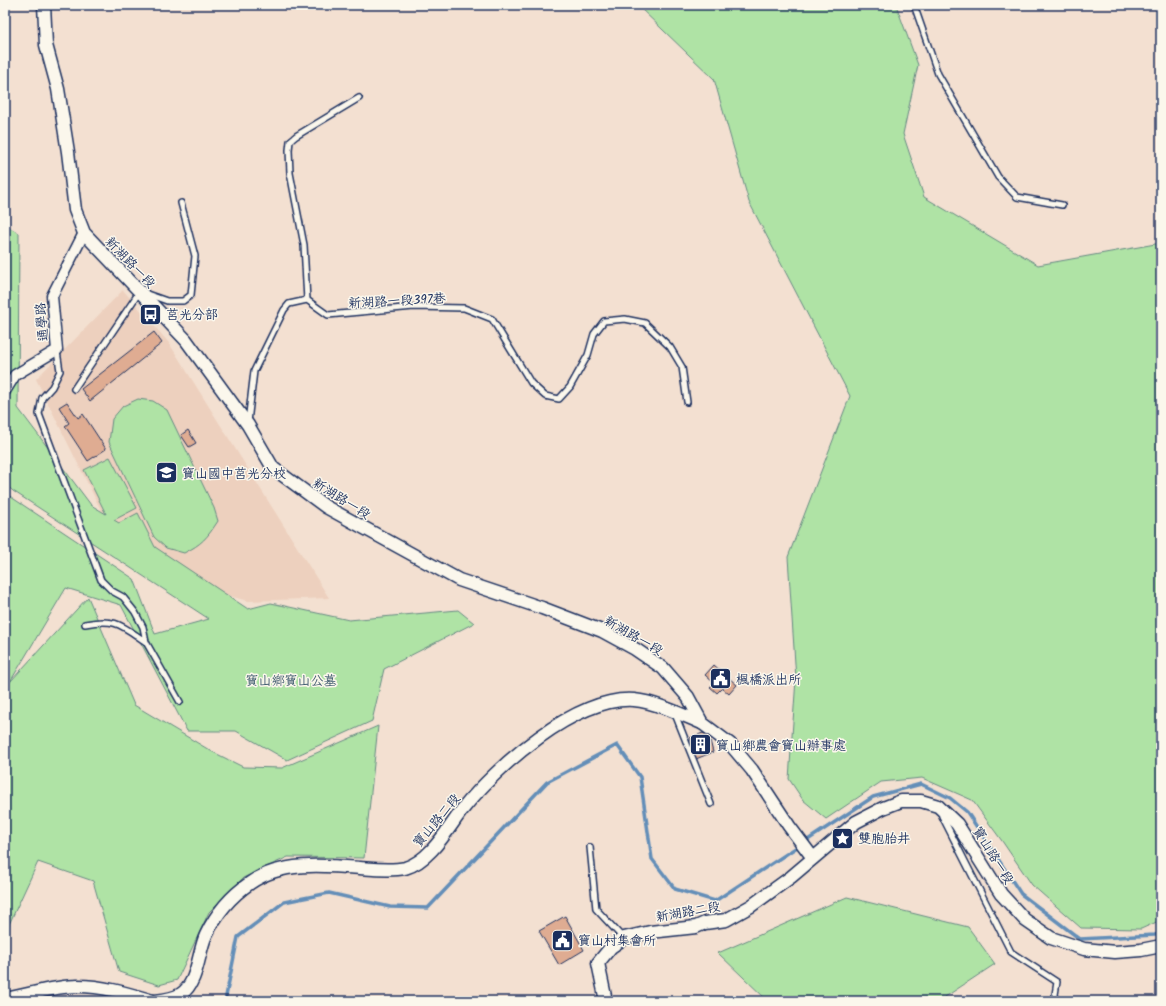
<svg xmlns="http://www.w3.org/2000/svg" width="1166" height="1006" font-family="Kalam,'LXGW WenKai TC',sans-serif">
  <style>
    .built { fill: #edd0be }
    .green { fill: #afe3a5; stroke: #658982 }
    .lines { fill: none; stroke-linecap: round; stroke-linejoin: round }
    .stream { stroke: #648eb8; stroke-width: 3.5 }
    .building { fill: #dfac92; stroke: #1b2f5e }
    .service-casing { stroke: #1b2f5e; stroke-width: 8 }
    .minor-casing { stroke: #1b2f5e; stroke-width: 13 }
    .tertiary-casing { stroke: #1b2f5e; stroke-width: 15 }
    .service { stroke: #fbf7ec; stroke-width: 5 }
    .minor { stroke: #fbf7ec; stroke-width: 10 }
    .tertiary { stroke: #fbf7ec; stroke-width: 12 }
    .labels { text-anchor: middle; stroke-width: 3; stroke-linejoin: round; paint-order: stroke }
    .street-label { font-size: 13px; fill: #1b2f5e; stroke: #fbf7ec }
    .poi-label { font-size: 13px; fill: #1b2f5e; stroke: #fbf7ec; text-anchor: start }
    .park-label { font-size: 13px; fill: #405c70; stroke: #fbf7ec }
  </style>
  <rect width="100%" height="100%" fill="#f3e0d1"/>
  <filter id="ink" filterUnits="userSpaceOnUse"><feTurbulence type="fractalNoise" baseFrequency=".025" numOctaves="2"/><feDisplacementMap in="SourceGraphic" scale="8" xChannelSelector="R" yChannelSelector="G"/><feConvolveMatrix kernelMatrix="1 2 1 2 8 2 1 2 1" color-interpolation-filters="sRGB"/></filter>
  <g filter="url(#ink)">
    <path class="built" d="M 123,290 L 169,343 L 329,598 L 248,601 L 171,580 L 129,567 L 36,379 Z"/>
    <g class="green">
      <path d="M 637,5 L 896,5 L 918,65 L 903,134 L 924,197 L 1038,265 L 1161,243 L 1161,920 L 1141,929 L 1081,928 L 1032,885 L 1002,841 L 972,800 L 922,778 L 881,782 L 826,819 L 803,800 L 789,779 L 796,679 L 788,557 L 850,396 L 749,202 L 714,79 Z"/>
      <path d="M 5,225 L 19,233 L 18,408 L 91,505 L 106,514 L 84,470 L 110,457 L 137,508 L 114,520 L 119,523 L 138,513 L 155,547 L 248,609 L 271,603 L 349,620 L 458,610 L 474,623 L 384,669 L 372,721 L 287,760 L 236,731 L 187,731 L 121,605 L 66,588 L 10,682 L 88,597 L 134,705 L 211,751 L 243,767 L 282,768 L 378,726 L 364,858 L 288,857 L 243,878 L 209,912 L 177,980 L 159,985 L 119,972 L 93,881 L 38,862 L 5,933 L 5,493 L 134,579 L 155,634 L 209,619 L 13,491 L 5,484 Z"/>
      <path d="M 138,399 L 153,401 L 167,410 L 214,508 L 218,521 C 207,538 202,544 184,553 L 166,548 L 154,537 L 109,442 L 112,419 L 123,406 Z"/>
      <path d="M 847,897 L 968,927 L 995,964 L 939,1001 L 768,1001 L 718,953 Z"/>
    </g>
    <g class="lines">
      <path class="stream" d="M 225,1001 L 238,937 L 284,902 L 329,893 L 390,907 L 428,908 L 547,782 L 617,745 L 640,777 L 652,859 L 675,889 L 715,901 L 873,797 L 921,784 L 950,798 L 967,812 L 1021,894 L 1080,939 L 1155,935 L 1161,933"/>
    </g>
    <g class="building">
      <path d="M 154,332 L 162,343 L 90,401 L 81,389 Z"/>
      <path d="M 67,402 L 78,418 L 83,414 L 106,449 L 88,461 L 65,426 L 69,423 L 59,407 Z"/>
      <path d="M 188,430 L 196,443 L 189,447 L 181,435 Z"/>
      <path d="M 714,665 L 737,685 L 729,694 L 722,688 L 717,693 L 710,687 L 714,683 L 705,675 Z"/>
      <path d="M 703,733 L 709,737 L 713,752 L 696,759 L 690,738 Z"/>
      <path d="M 565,916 L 584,950 L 559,965 L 539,931 Z"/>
    </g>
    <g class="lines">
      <defs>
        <g id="service">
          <path d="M 914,5 L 938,74 L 998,177 L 1017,197 L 1062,205"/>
          <path d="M 147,294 L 167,301 L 183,301 L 191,295 L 195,256 L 181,203"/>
          <path d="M 307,300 L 304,245 L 290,173 L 289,150 L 290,141 L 296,136 L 359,98"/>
          <path d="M 57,351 L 60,371 L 52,387 L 42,398 L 39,414 L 101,580 L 112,591 L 123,597 L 135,612 L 143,627 L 146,642 L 180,702"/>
          <path d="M 74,389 L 140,291"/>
          <path d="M 248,422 L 254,371 L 284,310 L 289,304 L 307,300 L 328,315 L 414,307 L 464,308 L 492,319 L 531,383 L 545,396 L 559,399 L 570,387 L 588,355 L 594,334 L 604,321 L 625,319 L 645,323 L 670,347 L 682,367 L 687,402"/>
          <path d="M 85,624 C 116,618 121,625 146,642"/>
          <path d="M 675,714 L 711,804"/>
          <path d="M 942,816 L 1011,952 L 1057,982 L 1054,1001"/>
          <path d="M 590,847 L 596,909 L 623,938"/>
        </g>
        <path id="minor" d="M 5,391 L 15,375 L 57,350 L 52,296 L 84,233"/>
        <g id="tertiary">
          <path d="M 44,5 L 46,45 L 58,89 L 68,152 L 75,210 L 84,233 L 186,340 L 248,425 L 273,468 L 326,507 L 459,580 L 542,608 L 602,631 L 635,649 L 663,668 L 688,697 L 702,723 L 730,744 L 752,770 L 789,826 L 813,858"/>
          <path d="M 5,999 C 29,995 53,986 78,986 C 104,986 129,994 153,1001"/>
          <path d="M 154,1001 C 163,1000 174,999 181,994 C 198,983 198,952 206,935 C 216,914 231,896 250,883 C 281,861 324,865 360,868 C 374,869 391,871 405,868 C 430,861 447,830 462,810 C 496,767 576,696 634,700 C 655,702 683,715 702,723"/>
          <path d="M 606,1001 L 598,963 L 611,947 L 624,938 L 650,932 L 696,927 L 705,923 L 726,920 L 751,906 L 791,877 L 856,822 L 883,808 L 901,801 L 921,801 L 938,806 L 957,824 L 1001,894 L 1025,920 L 1051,938 L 1084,949 L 1115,952 L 1141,950 L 1161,946"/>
        </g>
      </defs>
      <use href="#service" class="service-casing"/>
      <use href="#minor" class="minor-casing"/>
      <use href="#tertiary" class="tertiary-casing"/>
      <use href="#service" class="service"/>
      <use href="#minor" class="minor"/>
      <use href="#tertiary" class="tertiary"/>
    </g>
  </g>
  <defs>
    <symbol id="bus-square" viewBox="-11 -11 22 22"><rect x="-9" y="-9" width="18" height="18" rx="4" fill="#1b2f5e" stroke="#fbf7ec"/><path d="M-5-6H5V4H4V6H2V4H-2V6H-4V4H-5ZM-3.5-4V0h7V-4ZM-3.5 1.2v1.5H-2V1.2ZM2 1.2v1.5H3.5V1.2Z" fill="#fff"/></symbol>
    <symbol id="school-square" viewBox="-11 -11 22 22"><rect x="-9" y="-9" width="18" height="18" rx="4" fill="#1b2f5e" stroke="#fbf7ec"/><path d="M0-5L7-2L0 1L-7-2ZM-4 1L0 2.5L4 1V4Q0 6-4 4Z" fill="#fff"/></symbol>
    <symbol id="civic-square" viewBox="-11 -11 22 22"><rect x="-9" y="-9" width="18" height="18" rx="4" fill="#1b2f5e" stroke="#fbf7ec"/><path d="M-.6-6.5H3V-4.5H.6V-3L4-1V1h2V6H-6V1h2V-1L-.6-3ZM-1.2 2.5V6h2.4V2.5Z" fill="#fff"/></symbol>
    <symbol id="building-square" viewBox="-11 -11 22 22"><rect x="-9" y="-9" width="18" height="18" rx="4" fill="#1b2f5e" stroke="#fbf7ec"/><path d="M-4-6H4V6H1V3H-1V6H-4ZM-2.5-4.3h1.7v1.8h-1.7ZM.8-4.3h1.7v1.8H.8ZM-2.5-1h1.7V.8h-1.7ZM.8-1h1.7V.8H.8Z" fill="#fff"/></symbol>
    <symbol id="sight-square" viewBox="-11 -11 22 22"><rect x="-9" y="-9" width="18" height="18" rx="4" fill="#1b2f5e" stroke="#fbf7ec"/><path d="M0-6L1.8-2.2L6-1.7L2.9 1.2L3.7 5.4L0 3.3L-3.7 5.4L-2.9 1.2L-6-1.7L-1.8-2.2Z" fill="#fff"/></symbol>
  </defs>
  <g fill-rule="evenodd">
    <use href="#bus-square" x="138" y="302" width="25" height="25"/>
    <use href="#school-square" x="154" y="460" width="25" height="25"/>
    <use href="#civic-square" x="708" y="666" width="25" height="25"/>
    <use href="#building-square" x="688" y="732" width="25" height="25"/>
    <use href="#sight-square" x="830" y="826" width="25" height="25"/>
    <use href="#civic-square" x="550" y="928" width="25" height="25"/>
  </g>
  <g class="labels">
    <g class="street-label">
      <text transform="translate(131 262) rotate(46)" y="5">新湖路一段</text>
      <text transform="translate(397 300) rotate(-3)" y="5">新湖路一段397巷</text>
      <text transform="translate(41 322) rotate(-95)" y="5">通學路</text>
      <text transform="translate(342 498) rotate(32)" y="5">新湖路一段</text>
      <text transform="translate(634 635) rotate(30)" y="5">新湖路一段</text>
      <text transform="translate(436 820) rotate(-50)" y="5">寶山路二段</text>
      <text transform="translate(994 855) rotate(58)" y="5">寶山路一段</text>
      <text transform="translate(688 911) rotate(-10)" y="5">新湖路二段</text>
    </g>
    <g class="poi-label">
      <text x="166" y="319">莒光分部</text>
      <text x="182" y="478">寶山國中莒光分校</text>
      <text x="736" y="684">楓橋派出所</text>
      <text x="716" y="750">寶山鄉農會寶山辦事處</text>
      <text x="858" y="843">雙胞胎井</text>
      <text x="578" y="945">寶山村集會所</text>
    </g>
    <g class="park-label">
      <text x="291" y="685">寶山鄉寶山公墓</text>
    </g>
  </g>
  <rect width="1166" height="1006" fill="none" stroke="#fbf7ec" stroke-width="20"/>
  <rect x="10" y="10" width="1146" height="986" fill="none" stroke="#1b2f5e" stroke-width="1.5" filter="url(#ink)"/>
</svg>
